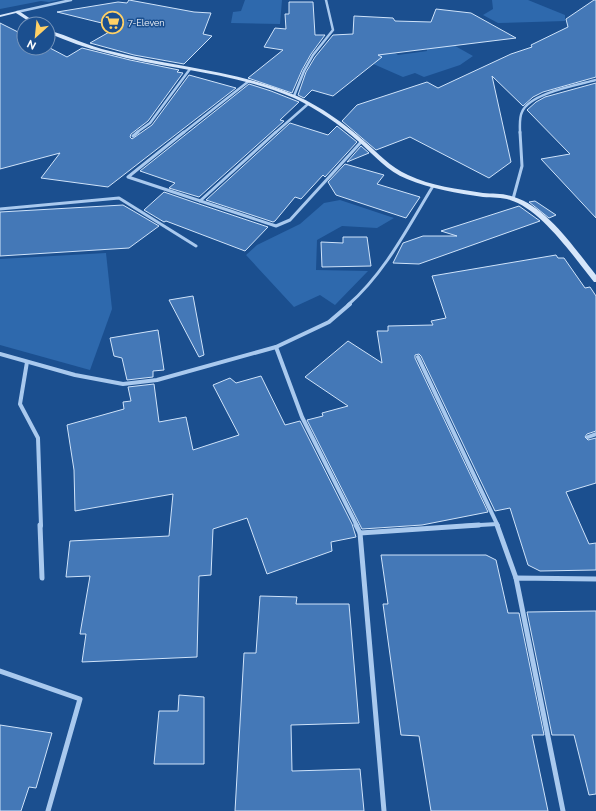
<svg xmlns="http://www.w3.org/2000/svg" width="596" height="811" font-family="Raleway,sans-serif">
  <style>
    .green { fill: #2e69ad }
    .building { fill: #4478b7; stroke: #cfe3fa }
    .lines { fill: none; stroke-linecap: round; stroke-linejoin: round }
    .street-far3 { stroke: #a9c9ee; stroke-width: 2.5 }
    .street-far2 { stroke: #a9c9ee; stroke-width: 3 }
    .street-far1 { stroke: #a9c9ee; stroke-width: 4 }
    .street { stroke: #a9c9ee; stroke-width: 5 }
    .secondary { fill: #d6e6fa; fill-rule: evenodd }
    .labels { text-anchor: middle; stroke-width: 3; stroke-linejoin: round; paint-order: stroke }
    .far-poi-label { font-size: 9px; fill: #fff; stroke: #1b4f8f; text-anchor: start }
  </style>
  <rect width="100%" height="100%" fill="#1b4f8f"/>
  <g class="green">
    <path d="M 0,0 L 59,0 L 49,2 L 41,1 L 0,9 Z"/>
    <path d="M 245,0 L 282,0 L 280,24 L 231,23 L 233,12 L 241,11 Z"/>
    <path d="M 492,0 L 528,0 L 565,15 L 565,21 L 498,23 L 483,15 L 493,9 Z"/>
    <path d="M 441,38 L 473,56 L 460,65 L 424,77 L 415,73 L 403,77 L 362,59 L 391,50 L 398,55 L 427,51 L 426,44 Z"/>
    <path d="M 340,200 L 394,218 L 377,228 L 342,226 L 317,240 L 316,270 L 368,271 L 335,305 L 320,295 L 294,307 L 246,255 L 257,245 L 300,224 L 324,203 Z"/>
    <path d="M 106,253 L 112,309 L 90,370 L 0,345 L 0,259 Z"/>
  </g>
  <g class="building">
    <path d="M 129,0 L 194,12 L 211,13 L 203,34 L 212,36 L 184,64 L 134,55 L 90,43 L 118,27 L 57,12 L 118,2 L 127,3 Z"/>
    <path d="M 594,0 L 596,0 L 596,77 L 543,92 L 533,97 L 523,106 L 492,76 L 511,162 L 489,178 L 410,137 L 376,150 L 342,121 L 357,105 L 427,82 L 438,88 L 511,54 L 532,47 L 531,45 L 568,27 L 566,19 Z"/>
    <path d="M 289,2 L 313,2 L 315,35 L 325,35 L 311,54 L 302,70 L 292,93 L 248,78 L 283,50 L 264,47 L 275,28 L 286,29 L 285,14 L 289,14 Z"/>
    <path d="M 436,9 L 471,13 L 516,38 L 378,55 L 382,57 L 333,96 L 312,90 L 304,98 L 298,95 L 306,72 L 315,57 L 333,35 L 353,34 L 354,16 L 393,18 L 395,21 L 431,22 Z"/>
    <path d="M 0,23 L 24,35 L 24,50 L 27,48 L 48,47 L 67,57 L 82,48 L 130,60 L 179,70 L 177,72 L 183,73 L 148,121 L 131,134 L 130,137 L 132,139 L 152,125 L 189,75 L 236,88 L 108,187 L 41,178 L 60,153 L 0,169 Z"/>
    <path d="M 596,83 L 596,218 L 541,159 L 570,154 L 527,110 L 536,102 L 545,97 Z"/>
    <path d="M 249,84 L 271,91 L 299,102 L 280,120 L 284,121 L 199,197 L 169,188 L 175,183 L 140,171 Z"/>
    <path d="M 290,123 L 328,135 L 337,126 L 357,142 L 325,177 L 323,175 L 301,199 L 295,197 L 275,221 L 273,222 L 206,200 Z"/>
    <path d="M 361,146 L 369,153 L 347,162 Z"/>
    <path d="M 345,164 L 384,175 L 377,184 L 420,197 L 406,218 L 336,195 L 328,182 Z"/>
    <path d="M 164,192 L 199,204 L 268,227 L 245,251 L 166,221 L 164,222 L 144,210 Z"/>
    <path d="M 535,201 L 556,215 L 549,218 L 529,202 Z"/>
    <path d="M 123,205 L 159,226 L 129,248 L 0,256 L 0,212 Z"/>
    <path d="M 519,206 L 540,221 L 419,264 L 393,263 L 403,243 L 423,236 L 457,236 L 441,231 Z"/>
    <path d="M 343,237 L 367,237 L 371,266 L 322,267 L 321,242 L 343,243 Z"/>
    <path d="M 556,255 L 558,258 L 564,258 L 585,288 L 590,287 L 596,296 L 596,431 L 587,434 L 585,437 L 588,440 L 596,438 L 596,483 L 566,492 L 589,544 L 596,543 L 596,570 L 540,571 L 528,565 L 510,508 L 495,511 L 421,356 L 419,354 L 415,355 L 415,358 L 488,512 L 422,525 L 362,529 L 307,420 L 323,416 L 322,413 L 348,406 L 305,377 L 348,341 L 382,363 L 377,331 L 388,331 L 388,326 L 433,325 L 431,321 L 446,318 L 432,276 Z"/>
    <path d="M 193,296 L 204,355 L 199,357 L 169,300 Z"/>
    <path d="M 158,330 L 164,370 L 153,371 L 153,377 L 127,380 L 122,358 L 114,356 L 110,338 Z"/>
    <path d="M 261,376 L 285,425 L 300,421 L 352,524 L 356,537 L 331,542 L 332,551 L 267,574 L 247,518 L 213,529 L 211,575 L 199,576 L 197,657 L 82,662 L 86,634 L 80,634 L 90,576 L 66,577 L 70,541 L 169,536 L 173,494 L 75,511 L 74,470 L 67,425 L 124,409 L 123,402 L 131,401 L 128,387 L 154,384 L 159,422 L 186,417 L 193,450 L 239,435 L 213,385 L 230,378 L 236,383 Z"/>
    <path d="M 381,555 L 486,555 L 496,560 L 508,613 L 519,613 L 544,735 L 532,735 L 548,811 L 431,811 L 419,736 L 401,735 L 383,604 L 388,604 Z"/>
    <path d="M 260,596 L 297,597 L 296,604 L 349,604 L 359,723 L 291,725 L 292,771 L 360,769 L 364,811 L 235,811 L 244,653 L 256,653 Z"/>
    <path d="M 596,611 L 596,794 L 589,795 L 574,735 L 552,735 L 527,612 Z"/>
    <path d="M 179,695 L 204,697 L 204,764 L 154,764 L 159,711 L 178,711 Z"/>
    <path d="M 0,725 L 52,733 L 36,788 L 29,787 L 21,811 L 0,811 Z"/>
  </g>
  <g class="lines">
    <g class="street-far3">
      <path d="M 17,12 L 71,0"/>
      <path d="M 294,96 L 304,71 L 313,55 L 333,30 L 326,0"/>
      <path d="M 136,133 L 150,123 L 190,69"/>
      <path d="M 183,133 L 249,81"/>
      <path d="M 275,133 L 308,104"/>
      <path d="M 520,133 C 520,126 519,118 522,112 C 530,93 578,85 596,80"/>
    </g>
    <g class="street-far2">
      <path d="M 184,132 L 128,177 L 276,226 L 290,220 L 362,141"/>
      <path d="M 133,136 L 138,132"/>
      <path d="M 513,199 L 522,166 L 520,132"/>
      <path d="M 200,201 L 276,132"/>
      <path d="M 0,209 L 119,198 L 196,246"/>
      <path d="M 348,305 C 385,273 408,227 433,186"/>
    </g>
    <g class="street-far1">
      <path d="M 276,347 L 302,417 L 357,526"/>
      <path d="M 0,354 L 75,375 L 123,384 L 157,380 L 276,347 L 329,322 L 350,304"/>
      <path d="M 418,357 L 497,524 L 463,526"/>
      <path d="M 27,362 L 20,404 L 38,438 L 41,526"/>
      <path d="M 588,437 L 596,434"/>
      <path d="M 497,524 L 498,526"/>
    </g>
    <g class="street">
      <path d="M 40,525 L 42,578"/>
      <path d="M 356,525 L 360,533 L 384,811"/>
      <path d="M 497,525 L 516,578"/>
      <path d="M 360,533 L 479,525"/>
      <path d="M 0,671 L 80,699 L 48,811"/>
      <path d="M 563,811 L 516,578 L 596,579"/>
    </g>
    <g class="secondary">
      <path d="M 17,11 L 19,11 L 38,24 L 33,24 L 16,13 L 0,17 L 0,15 Z"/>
      <path d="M 48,30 C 69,36 88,46 110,51 C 172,67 237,70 297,96 C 321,107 344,123 364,141 C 378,153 390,167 408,175 C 431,186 458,189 483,193 C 493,194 504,193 514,197 C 547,207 575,249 596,275 L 596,282 L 594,282 C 574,257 541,209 510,200 C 502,197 492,198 483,197 C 457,193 431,189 407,179 C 387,171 374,155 358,141 C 339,124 317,109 294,98 C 234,72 169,70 107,53 C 86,48 67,41 48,33 Z"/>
    </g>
  </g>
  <defs>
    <symbol id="supermarket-ring" viewBox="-11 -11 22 22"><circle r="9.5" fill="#1b4f8f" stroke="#ffd166" stroke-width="1.5"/><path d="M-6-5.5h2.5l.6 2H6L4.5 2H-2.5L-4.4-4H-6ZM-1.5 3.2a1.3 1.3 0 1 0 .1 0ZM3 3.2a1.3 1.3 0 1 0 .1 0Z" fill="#ffd166"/></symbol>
  </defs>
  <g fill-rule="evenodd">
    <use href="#supermarket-ring" x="100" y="10" width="25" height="25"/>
  </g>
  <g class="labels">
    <g class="far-poi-label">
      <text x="128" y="26">7-Eleven</text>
    </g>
  </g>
  <g transform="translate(36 36) rotate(207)"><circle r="19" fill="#1b4f8f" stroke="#7695bc"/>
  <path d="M0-3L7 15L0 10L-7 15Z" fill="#ffd166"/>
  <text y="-6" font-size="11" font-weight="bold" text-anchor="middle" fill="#ffffff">N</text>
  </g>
</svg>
